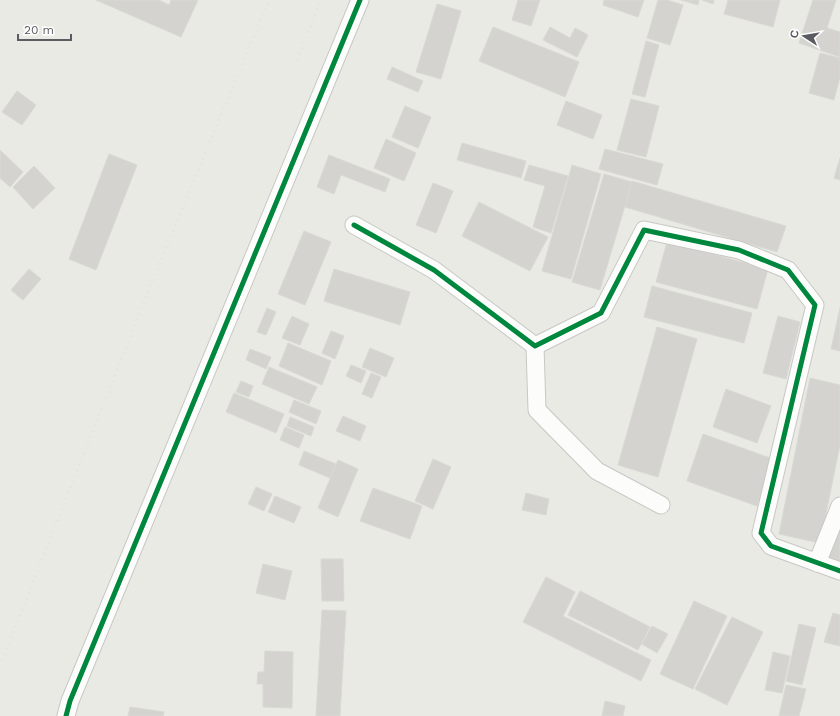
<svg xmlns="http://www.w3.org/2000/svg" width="840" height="716" font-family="'Work Sans',sans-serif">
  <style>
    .building { fill: #d4d3cf; stroke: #d9d9d4 }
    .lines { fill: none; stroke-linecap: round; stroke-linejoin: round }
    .street-casing { stroke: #c7c8c6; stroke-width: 19 }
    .street { stroke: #fcfcfb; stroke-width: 17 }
    .rail { stroke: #e2e2e1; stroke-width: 3; stroke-dasharray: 1 5; stroke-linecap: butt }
    .cycleway-casing { stroke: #fff; stroke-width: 8 }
    .cycleway { stroke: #00873e; stroke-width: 5 }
  </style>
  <rect width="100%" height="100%" fill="#eaeae4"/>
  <g class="building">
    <path d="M 96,0 L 159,0 L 169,5 L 171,0 L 198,0 L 181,37 Z"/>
    <path d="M 518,0 L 540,0 L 531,26 L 512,20 Z"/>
    <path d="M 604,0 L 644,0 L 638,17 L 603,5 Z"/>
    <path d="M 658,0 L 667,0 L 683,5 L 670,45 L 647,38 Z"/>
    <path d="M 681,0 L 699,0 L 698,5 Z"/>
    <path d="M 702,0 L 714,0 L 713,4 Z"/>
    <path d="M 728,0 L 780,0 L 773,27 L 724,14 Z"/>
    <path d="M 813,0 L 836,0 L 827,28 L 840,32 L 840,57 L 799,43 Z"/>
    <path d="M 437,4 L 461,11 L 441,79 L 416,72 Z"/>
    <path d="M 493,27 L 579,62 L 565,97 L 479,61 Z"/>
    <path d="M 550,27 L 570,38 L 575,28 L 588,35 L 577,57 L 543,40 Z"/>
    <path d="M 646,41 L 659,45 L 645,97 L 632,94 Z"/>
    <path d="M 820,53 L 840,58 L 840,77 L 834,100 L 809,93 Z"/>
    <path d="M 392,67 L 423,81 L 418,92 L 387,79 Z"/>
    <path d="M 17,91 L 36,105 L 22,125 L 2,112 Z"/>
    <path d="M 631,99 L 659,106 L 646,157 L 617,150 Z"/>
    <path d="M 566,101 L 602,115 L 593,139 L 557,125 Z"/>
    <path d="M 405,106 L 431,117 L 418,148 L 392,137 Z"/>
    <path d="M 386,139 L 416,153 L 404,181 L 374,168 Z"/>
    <path d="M 462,143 L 526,161 L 521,178 L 457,160 Z"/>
    <path d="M 605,149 L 663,164 L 657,185 L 599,169 Z"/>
    <path d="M 0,150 L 23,172 L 10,187 L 0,178 Z"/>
    <path d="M 109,154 L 137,165 L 96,270 L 69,259 Z"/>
    <path d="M 329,155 L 390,179 L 385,192 L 341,175 L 334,194 L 317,187 Z"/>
    <path d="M 840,158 L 840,180 L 834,178 Z"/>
    <path d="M 529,165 L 568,176 L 551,233 L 533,227 L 545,186 L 524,180 Z"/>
    <path d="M 572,165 L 601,174 L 571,279 L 542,271 Z"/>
    <path d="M 34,166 L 55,188 L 33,209 L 13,187 Z"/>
    <path d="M 604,174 L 632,182 L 600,290 L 572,282 Z"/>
    <path d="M 632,181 L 786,226 L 777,252 L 625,207 Z"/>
    <path d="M 433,183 L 453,191 L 436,233 L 416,225 Z"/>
    <path d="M 479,202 L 548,237 L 530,271 L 462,236 Z"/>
    <path d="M 304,231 L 331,242 L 305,305 L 278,294 Z"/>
    <path d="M 667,242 L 768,269 L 757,309 L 656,282 Z"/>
    <path d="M 29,269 L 41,279 L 23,300 L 11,290 Z"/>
    <path d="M 334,269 L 410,292 L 400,325 L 324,301 Z"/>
    <path d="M 652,286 L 752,313 L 744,343 L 644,317 Z"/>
    <path d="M 267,308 L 276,312 L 266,335 L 257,332 Z"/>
    <path d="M 840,308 L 840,351 L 831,349 Z"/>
    <path d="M 292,316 L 309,324 L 300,345 L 282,338 Z"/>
    <path d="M 778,316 L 800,322 L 786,379 L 763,373 Z"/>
    <path d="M 657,327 L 697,339 L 658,477 L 618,465 Z"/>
    <path d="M 331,331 L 344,336 L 335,359 L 322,353 Z"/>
    <path d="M 288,343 L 331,361 L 322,385 L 279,366 Z"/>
    <path d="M 370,348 L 394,358 L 386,377 L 362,367 Z"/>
    <path d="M 250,349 L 271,357 L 266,369 L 246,360 Z"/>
    <path d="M 351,365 L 366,371 L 361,383 L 346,376 Z"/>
    <path d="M 269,367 L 317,387 L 309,404 L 262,384 Z"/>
    <path d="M 371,373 L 381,377 L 372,398 L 362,394 Z"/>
    <path d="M 810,378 L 840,385 L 840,445 L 820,543 L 779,534 Z"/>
    <path d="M 241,381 L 253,386 L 249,397 L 236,392 Z"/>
    <path d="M 726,389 L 771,406 L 757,443 L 713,427 Z"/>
    <path d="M 234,393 L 284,414 L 276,433 L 226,412 Z"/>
    <path d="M 294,400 L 321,411 L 316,424 L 289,412 Z"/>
    <path d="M 343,416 L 366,426 L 360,441 L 336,431 Z"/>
    <path d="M 290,417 L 314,427 L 311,436 L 287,426 Z"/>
    <path d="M 285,427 L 304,435 L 299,448 L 280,440 Z"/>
    <path d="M 703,434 L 773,459 L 757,506 L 687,481 Z"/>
    <path d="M 304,451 L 336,464 L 330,478 L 299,465 Z"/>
    <path d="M 433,459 L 451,467 L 433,509 L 415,501 Z"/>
    <path d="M 338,460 L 358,469 L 338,517 L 318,508 Z"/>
    <path d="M 256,487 L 272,494 L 264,511 L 248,504 Z"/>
    <path d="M 373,488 L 422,506 L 410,539 L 360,521 Z"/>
    <path d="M 526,493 L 549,499 L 546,515 L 522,510 Z"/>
    <path d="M 275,496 L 301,507 L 294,523 L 268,512 Z"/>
    <path d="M 836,519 L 840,520 L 840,564 L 827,561 Z"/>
    <path d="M 321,559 L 343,559 L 344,601 L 322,601 Z"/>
    <path d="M 263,564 L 292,571 L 285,600 L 256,593 Z"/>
    <path d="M 546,577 L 575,592 L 563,616 L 651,660 L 641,681 L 523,622 Z"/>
    <path d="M 580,591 L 650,627 L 638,650 L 568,615 Z"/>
    <path d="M 694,601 L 727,616 L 693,689 L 660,674 Z"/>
    <path d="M 322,610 L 346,611 L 340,716 L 316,716 Z"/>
    <path d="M 833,613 L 840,615 L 840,646 L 824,642 Z"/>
    <path d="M 732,617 L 763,632 L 727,705 L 695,689 Z"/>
    <path d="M 799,624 L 816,628 L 802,685 L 786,681 Z"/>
    <path d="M 652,626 L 668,634 L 657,653 L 642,644 Z"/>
    <path d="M 265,651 L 293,652 L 292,708 L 263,707 L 263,684 L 257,684 L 258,672 L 264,672 Z"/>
    <path d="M 773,652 L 790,656 L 782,693 L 765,690 Z"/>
    <path d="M 786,685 L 806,689 L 799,716 L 779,716 Z"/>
    <path d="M 605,701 L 625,706 L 623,716 L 602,716 Z"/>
    <path d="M 130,707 L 164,712 L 163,716 L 128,716 Z"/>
  </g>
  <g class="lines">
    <defs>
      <g id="street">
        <path d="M 354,225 L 434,270 L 535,346 L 601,313 L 644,230 L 739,250 L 788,270 L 815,305 L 761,533 L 771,546 L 840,571"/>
        <path d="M 535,346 L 537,410 L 597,471 L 661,505"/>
        <path d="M 817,563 L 840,506"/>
        <path d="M 66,716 L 70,701 L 360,0"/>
      </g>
    </defs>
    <use href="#street" class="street-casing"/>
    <use href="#street" class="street"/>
    <g class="rail">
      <path d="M 297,60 L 321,0"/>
      <path d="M 0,666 L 155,274 L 269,0"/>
    </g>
    <defs>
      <g id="cycleway">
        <path d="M 354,225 L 434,270 L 535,346 L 601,313 L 644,230 L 739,250 L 788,270 L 815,305 L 761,533 L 771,546 L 840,571"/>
        <path d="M 66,716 L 70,701 L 360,0"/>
      </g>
    </defs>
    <use href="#cycleway" class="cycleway-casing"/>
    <use href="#cycleway" class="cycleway"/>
  </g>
  <g transform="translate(804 36) rotate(282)" stroke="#ffffff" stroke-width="3" paint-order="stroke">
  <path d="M0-3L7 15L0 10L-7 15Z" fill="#5a5c62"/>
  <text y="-6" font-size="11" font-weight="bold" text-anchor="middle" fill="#5a5c62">С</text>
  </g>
  <path d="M18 34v6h53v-6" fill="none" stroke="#5a5c62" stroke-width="2"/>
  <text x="24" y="34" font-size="12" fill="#5a5c62" stroke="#ffffff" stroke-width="3" paint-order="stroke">20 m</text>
</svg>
